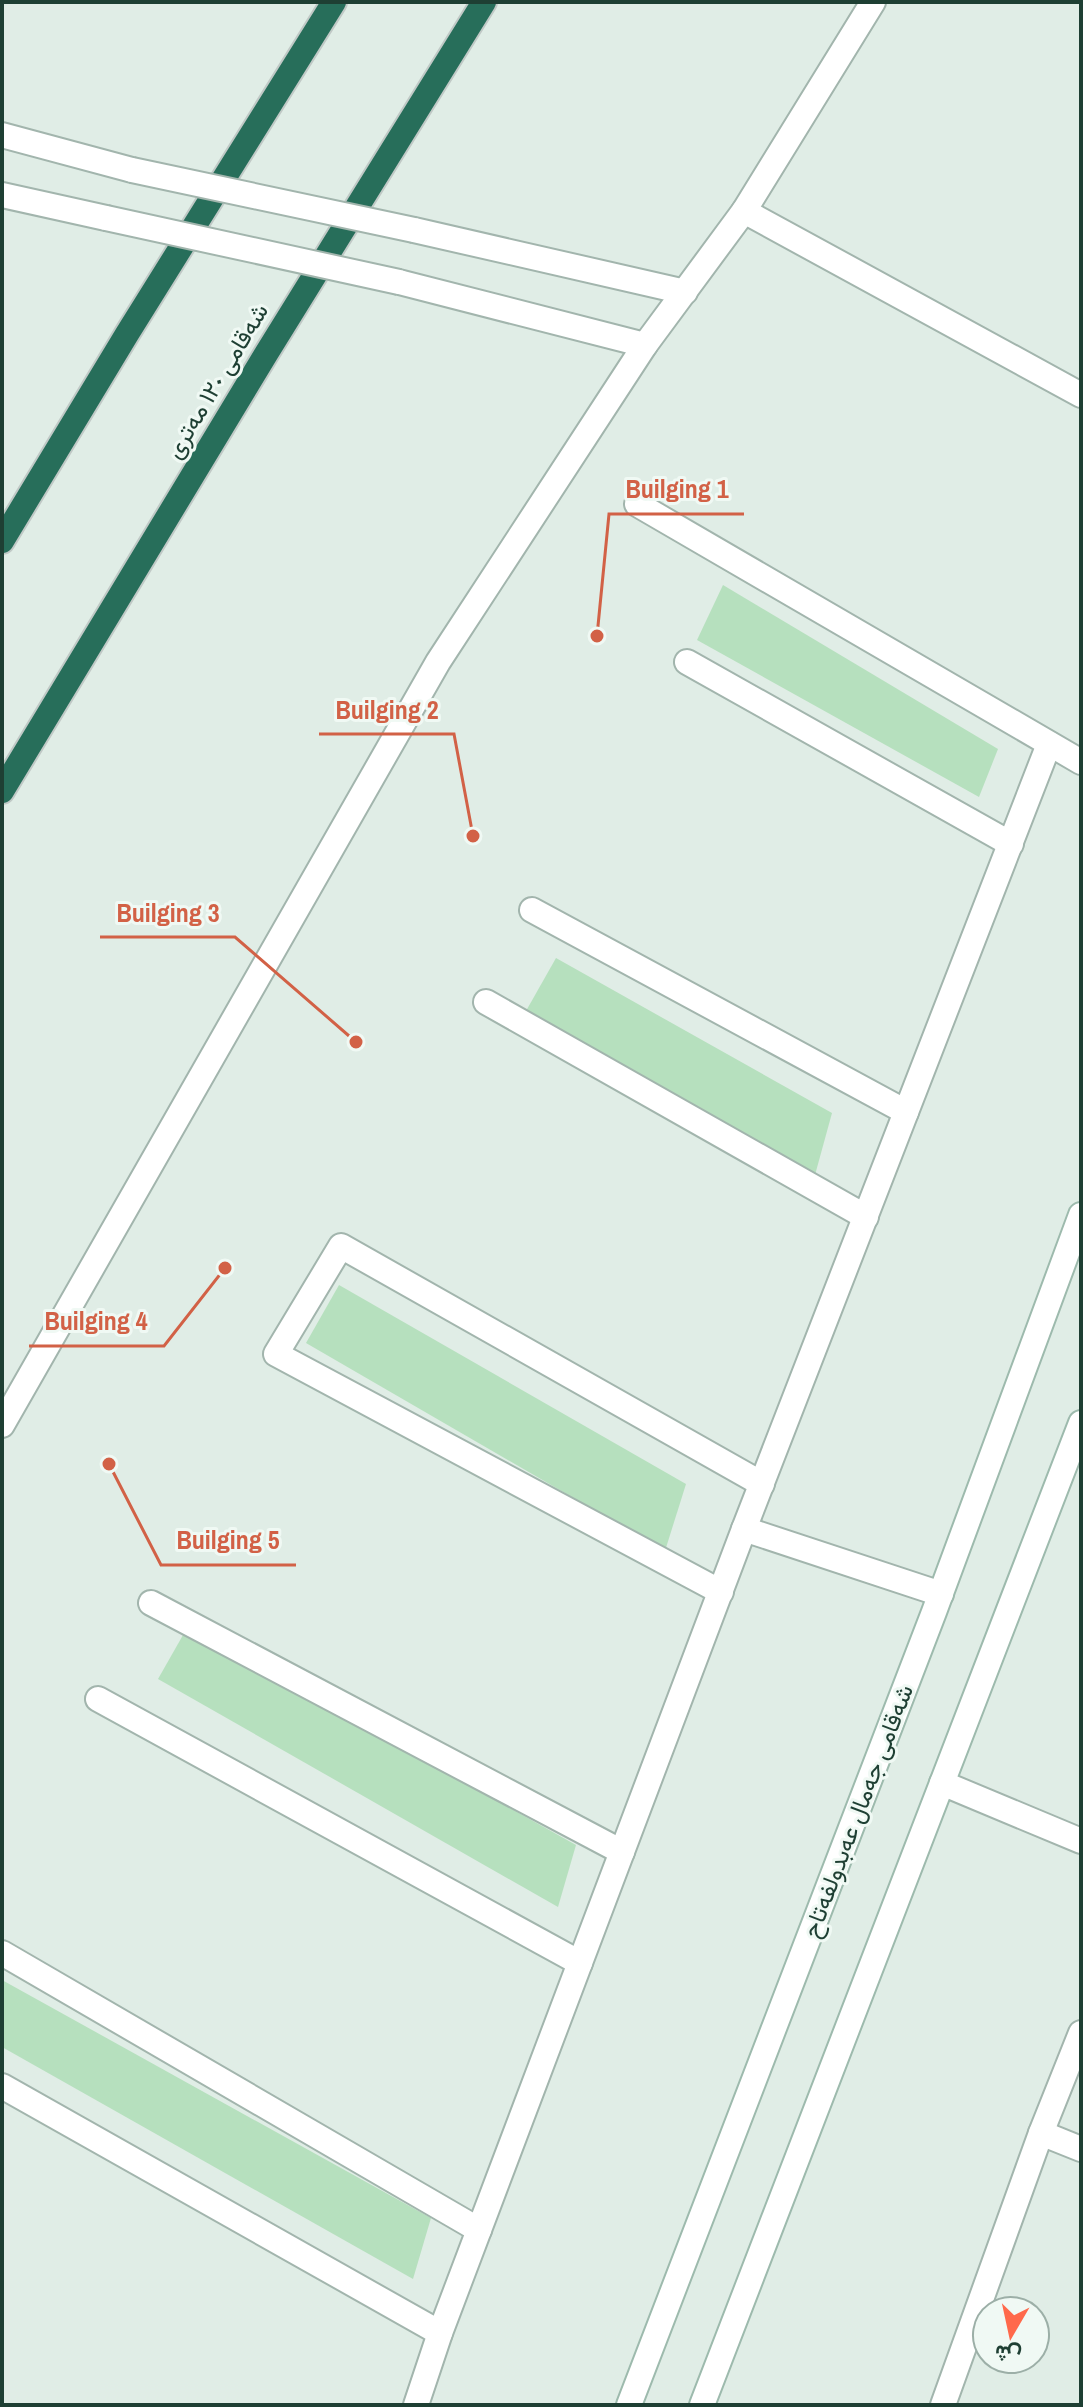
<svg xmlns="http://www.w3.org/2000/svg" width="1083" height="2407" font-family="'Archivo Narrow',Vazirmatn,sans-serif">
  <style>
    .green { fill: #b6e0be }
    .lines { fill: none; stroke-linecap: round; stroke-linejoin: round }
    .minor-casing { stroke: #a2b5ad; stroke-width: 28 }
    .tertiary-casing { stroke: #a2b5ad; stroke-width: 28 }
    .secondary-casing { stroke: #9dbaad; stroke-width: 28 }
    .motorway-casing { stroke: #c0c9c6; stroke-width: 28 }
    .minor { stroke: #fff; stroke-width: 24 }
    .tertiary { stroke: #fff; stroke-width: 24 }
    .secondary { stroke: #fff; stroke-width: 24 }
    .motorway { stroke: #276e5a; stroke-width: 24 }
    .tertiary-bridge-casing { stroke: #a2b5ad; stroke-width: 28; stroke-linecap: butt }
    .tertiary-bridge { stroke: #fff; stroke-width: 24 }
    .labels { text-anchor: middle; stroke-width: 6; stroke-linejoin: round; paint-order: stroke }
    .street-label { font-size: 24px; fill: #1e3f33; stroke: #f0f9f4 }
    .leader { fill: none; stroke: #d26146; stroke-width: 3 }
    .callout-dot { fill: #d26146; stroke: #f0f9f4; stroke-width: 3 }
    .callout-label { font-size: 26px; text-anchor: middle; font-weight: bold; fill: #d26146; stroke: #f0f9f4; stroke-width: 6; stroke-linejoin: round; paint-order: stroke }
  </style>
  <rect width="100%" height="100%" fill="#e0ede6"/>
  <g class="green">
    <path d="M 723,585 L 998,749 L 979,797 L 697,640 Z"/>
    <path d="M 556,958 L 832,1113 L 815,1175 L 526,1011 Z"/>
    <path d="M 339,1285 L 686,1484 L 665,1551 L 306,1343 Z"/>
    <path d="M 187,1628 L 576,1845 L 558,1907 L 158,1679 Z"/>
    <path d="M 2,1980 L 431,2218 L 413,2279 L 2,2047 Z"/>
  </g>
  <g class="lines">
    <defs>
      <g id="minor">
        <path d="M 744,211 L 1081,395"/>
        <path d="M 637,504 L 1081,762"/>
        <path d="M 687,662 L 1011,844"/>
        <path d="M 532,910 L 906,1112"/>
        <path d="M 486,1002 L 866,1217"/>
        <path d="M 744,1529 L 941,1594"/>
        <path d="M 721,1592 L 276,1354 L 341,1246 L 762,1484"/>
        <path d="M 151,1603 L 622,1852"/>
        <path d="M 98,1699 L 580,1963"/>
        <path d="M 942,1783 L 1081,1841"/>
        <path d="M 2,1953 L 479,2230"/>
        <path d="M 2,2086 L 440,2333"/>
        <path d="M 1041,2133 L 1081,2149"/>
        <path d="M 416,2405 L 440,2333 L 744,1529 L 1049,744"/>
        <path d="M 943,2405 L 1041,2133 L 1081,2033"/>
      </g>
      <g id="tertiary">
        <path d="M 2,135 L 132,170"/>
        <path d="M 2,195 L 106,218"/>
        <path d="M 414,230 L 685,292"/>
        <path d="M 399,282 L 645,345"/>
        <path d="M 2,1425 L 438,662 L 645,345 L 744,211 L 873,2"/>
      </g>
      <g id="secondary">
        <path d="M 629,2405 L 934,1612 L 1081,1215"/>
        <path d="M 702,2405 L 1081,1423"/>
      </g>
      <g id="motorway">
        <path d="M 2,541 L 127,334 L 334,2"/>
        <path d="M 2,791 L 266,354 L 484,2"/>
      </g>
    </defs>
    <use href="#minor" class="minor-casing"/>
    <use href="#tertiary" class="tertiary-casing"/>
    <use href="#secondary" class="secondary-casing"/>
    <use href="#motorway" class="motorway-casing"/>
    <use href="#minor" class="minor"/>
    <use href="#tertiary" class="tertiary"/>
    <use href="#secondary" class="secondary"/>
    <use href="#motorway" class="motorway"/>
    <defs>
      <g id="tertiary-bridge">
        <path d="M 132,170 L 414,230"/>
        <path d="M 106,218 L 399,282"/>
      </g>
    </defs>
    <use href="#tertiary-bridge" class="tertiary-bridge-casing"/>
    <use href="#tertiary-bridge" class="tertiary-bridge"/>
  </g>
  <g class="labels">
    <g class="street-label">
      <text transform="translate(217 381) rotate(-59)" y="8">شەقامی ١٢٠ مەتری</text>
      <text transform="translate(858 1811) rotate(-69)" y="8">شەقامی جەمال عەبدولفەتاح</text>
    </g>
  </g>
  <path class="leader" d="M597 636L609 514H744M473 836L454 734H319M356 1042L235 937H100M225 1268L164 1346H29M109 1464L161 1565H296"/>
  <g class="callout-dot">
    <circle cx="597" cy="636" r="8"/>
    <circle cx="473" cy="836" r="8"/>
    <circle cx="356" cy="1042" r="8"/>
    <circle cx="225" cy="1268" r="8"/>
    <circle cx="109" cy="1464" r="8"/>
  </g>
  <g class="callout-label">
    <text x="677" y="498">Builging 1</text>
    <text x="387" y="719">Builging 2</text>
    <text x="168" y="922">Builging 3</text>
    <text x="96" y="1330">Builging 4</text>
    <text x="228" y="1549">Builging 5</text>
  </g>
  <rect width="1083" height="2407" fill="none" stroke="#1e3f33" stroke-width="8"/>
  <g transform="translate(1011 2335) rotate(189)"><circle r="38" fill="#f0f9f4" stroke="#9cafa7" stroke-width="2"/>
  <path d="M0-6L14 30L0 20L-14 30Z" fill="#ff694b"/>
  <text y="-12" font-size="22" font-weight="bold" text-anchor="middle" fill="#1e3f33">ش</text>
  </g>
</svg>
